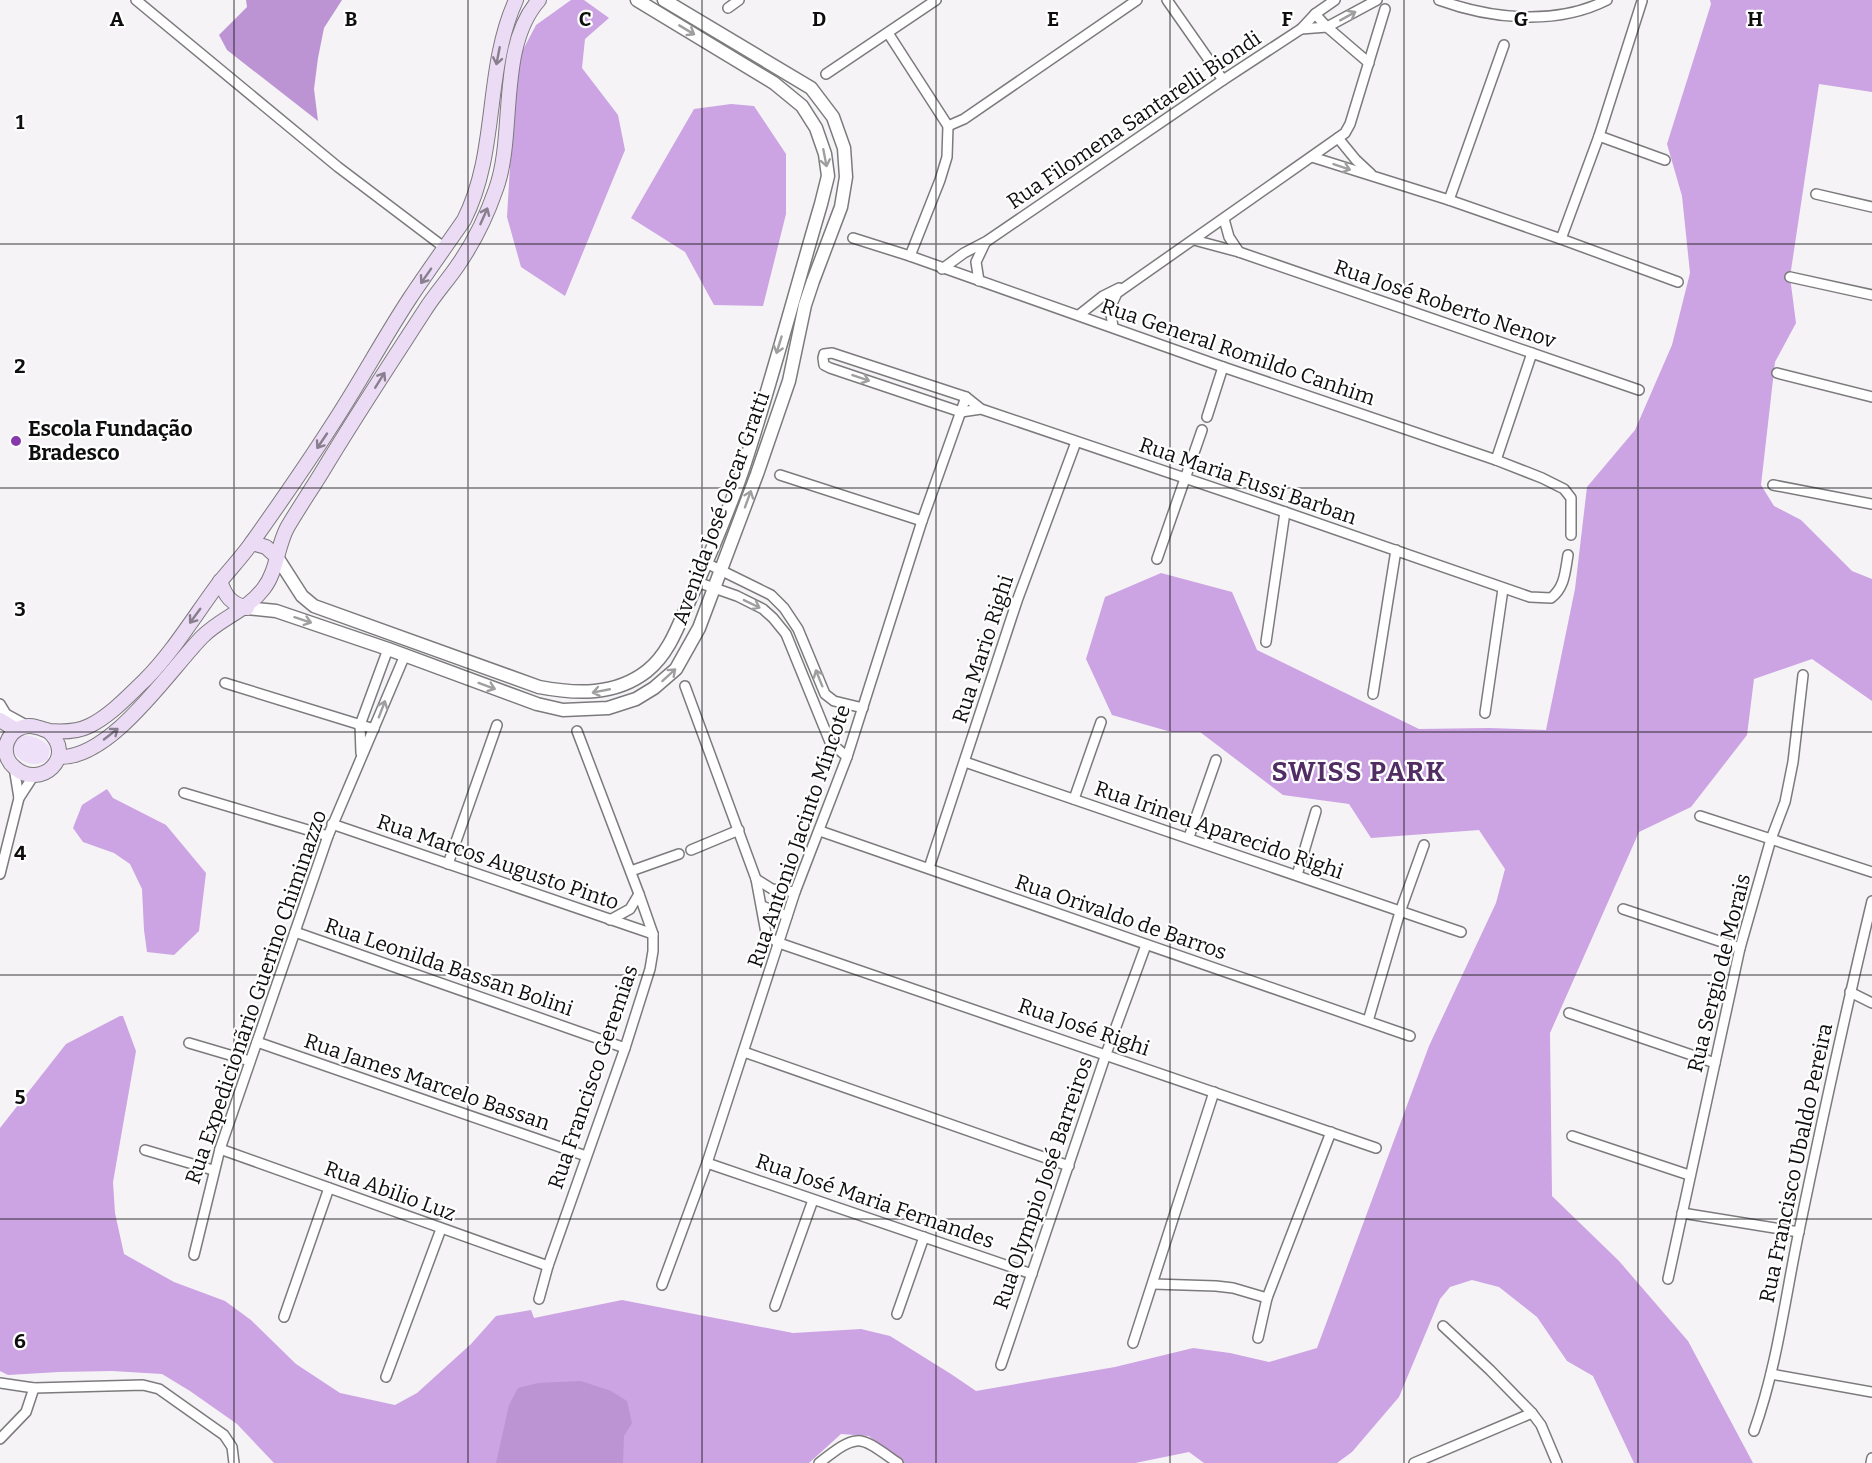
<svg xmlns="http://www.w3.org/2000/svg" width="1872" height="1463" font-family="Bitter,serif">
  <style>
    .green { fill: #efe0f9 }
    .forest { fill: #cca3e3 }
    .water { fill: #bd94d3 }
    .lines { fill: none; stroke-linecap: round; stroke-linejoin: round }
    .minor-casing { stroke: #7c7a7d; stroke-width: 12 }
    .tertiary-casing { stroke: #7c7a7d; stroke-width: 15 }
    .secondary-casing { stroke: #7c7a7d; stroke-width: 16 }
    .minor { stroke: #fff; stroke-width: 9 }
    .tertiary { stroke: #fff; stroke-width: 12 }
    .secondary { stroke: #ecdbf5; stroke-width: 14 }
    .oneway { stroke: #9f9f9f }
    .oneway2 { stroke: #887f8e }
    .grid { fill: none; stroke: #0e0e0f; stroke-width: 1.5; stroke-opacity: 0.55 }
    .poi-dot { fill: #8639aa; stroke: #fff; stroke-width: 2 }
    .labels { text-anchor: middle; stroke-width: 4.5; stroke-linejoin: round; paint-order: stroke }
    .street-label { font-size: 21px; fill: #0e0e0f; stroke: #fff }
    .poi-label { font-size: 21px; font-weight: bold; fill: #0e0e0f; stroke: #fff; text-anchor: start }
    .district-label { font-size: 27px; font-weight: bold; letter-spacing: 1.5px; fill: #512d64; stroke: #fff }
    .grid-label { font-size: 20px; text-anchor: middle; font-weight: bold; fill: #0e0e0f; stroke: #fff; stroke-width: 4.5; stroke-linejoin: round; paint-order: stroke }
  </style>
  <rect width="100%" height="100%" fill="#f5f3f6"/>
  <path class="green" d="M 20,735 C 31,735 44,739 50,748 L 48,759 C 36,770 14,762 12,745 Z"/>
  <g class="forest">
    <path d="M 571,0 L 584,0 L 609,18 L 585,39 L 582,68 L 618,115 L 625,150 L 565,296 L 521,267 L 507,217 L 516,63 L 536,25 Z"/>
    <path d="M 1710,0 L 1872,0 L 1872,92 L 1819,84 L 1790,277 L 1796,323 L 1775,362 L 1761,485 L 1774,506 L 1801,520 L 1852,571 L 1872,579 L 1872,701 L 1812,659 L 1754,679 L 1747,735 L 1691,807 L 1639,832 L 1550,1033 L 1552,1196 L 1619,1261 L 1688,1341 L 1753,1463 L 1634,1463 L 1593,1376 L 1567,1361 L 1537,1317 L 1499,1287 L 1472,1280 L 1450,1287 L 1440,1299 L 1399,1397 L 1352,1452 L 1337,1463 L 1204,1463 L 1189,1452 L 1135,1463 L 902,1463 L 869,1436 L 841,1434 L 809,1463 L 274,1463 L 237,1424 L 190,1391 L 162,1374 L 112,1371 L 59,1372 L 8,1375 L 0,1371 L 0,1128 L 66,1044 L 120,1016 L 123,1016 L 136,1051 L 113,1182 L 115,1213 L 124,1254 L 174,1282 L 225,1301 L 251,1320 L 296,1364 L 340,1393 L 395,1405 L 417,1393 L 471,1344 L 496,1316 L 531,1310 L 534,1318 L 622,1300 L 793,1333 L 861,1329 L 890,1336 L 951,1374 L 976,1391 L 1115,1367 L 1193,1348 L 1230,1353 L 1269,1362 L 1317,1348 L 1429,1046 L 1496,903 L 1505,869 L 1479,830 L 1371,838 L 1349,804 L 1283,795 L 1200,732 L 1171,732 L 1112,715 L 1086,659 L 1105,597 L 1161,573 L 1232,592 L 1257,650 L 1419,729 L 1489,728 L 1546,730 L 1575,589 L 1587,487 L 1635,430 L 1672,345 L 1690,273 L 1682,196 L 1667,144 L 1711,4 Z"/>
    <path d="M 731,104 L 754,106 L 786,154 L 786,214 L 763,306 L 714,305 L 685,252 L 631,218 L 694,109 Z"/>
    <path d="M 107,789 L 113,798 L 166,825 L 206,873 L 199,931 L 174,955 L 147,952 L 144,930 L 142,889 L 130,864 L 114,853 L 83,842 L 73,828 L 82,805 Z"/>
  </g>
  <g class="water">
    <path d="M 246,0 L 342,0 L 324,28 L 318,58 L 314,89 L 318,121 L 227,50 L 219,35 L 247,7 Z"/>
    <path d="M 581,1381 L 611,1391 L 627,1401 L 632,1423 L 624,1436 L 623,1463 L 496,1463 L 509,1405 L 518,1388 L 538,1383 Z"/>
  </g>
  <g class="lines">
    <defs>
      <g id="minor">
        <path d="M 136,0 L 338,167 L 445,248"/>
        <path d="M 1167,0 L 1223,80"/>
        <path d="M 1439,0 C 1491,19 1556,26 1607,0"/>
        <path d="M 728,8 L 739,0"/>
        <path d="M 1315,14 L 1327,27 L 1369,63"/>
        <path d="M 1301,29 L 1327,27 L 1377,0"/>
        <path d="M 888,33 L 948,126 L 947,157 L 940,180 L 910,256"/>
        <path d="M 826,74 L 936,0"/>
        <path d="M 948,126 L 964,119 L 1137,0"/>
        <path d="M 1599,136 L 1665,160"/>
        <path d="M 1338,138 L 1356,160 L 1371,174"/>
        <path d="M 1312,157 L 1449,200 L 1561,239 L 1678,282"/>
        <path d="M 1816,194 L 1872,207"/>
        <path d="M 1449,200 L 1504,45"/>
        <path d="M 1224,219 L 1229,237 L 1239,252"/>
        <path d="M 853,238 L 910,256 L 1223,367 L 1496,460 L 1542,478 L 1564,489 L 1571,498 L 1571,535"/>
        <path d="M 1561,239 L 1599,136 L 1642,1"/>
        <path d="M 1194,240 L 1239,252 L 1639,390"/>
        <path d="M 942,269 L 964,253 L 987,241 L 1223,80 L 1301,29 L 1315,14 L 1335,0"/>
        <path d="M 1790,277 L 1872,295"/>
        <path d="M 979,281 L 976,262 L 985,243"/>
        <path d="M 1079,315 L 1103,296 L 1119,288"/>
        <path d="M 1113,327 L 1110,308 L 1117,293 L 1345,133 L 1350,124 L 1385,9"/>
        <path d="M 1777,373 L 1872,397"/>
        <path d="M 981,409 L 961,412 L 830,368 L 824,365 L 823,358 L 824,354 L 832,353 L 966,397 L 981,409 L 1285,512 L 1530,597 L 1551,598 C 1565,587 1565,572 1568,555"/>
        <path d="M 1207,417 L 1223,367"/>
        <path d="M 1496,460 L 1532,353"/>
        <path d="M 780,475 L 922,521"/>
        <path d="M 1773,485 L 1872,504"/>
        <path d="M 1157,559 L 1202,430"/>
        <path d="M 706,563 L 771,595 L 784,608 L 798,629 L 825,694 L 834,701 L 863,708"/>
        <path d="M 697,582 L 737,596 L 763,609 L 773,618 L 786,634 L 830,742 L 847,757"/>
        <path d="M 1266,642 L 1285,512"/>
        <path d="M 225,683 L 374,729"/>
        <path d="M 685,686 L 756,879 L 766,933 L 769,937 L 779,943 L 1376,1148"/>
        <path d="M 1373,694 L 1396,550"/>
        <path d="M 0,704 L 6,714 L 28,726"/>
        <path d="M 1485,713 L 1503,589"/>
        <path d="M 361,753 L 360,725 L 388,649"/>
        <path d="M 965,762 L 1461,932"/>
        <path d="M 14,767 L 19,798"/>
        <path d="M 184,793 L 328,836"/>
        <path d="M 1074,799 L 1101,722"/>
        <path d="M 1700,816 L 1872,872"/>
        <path d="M 332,824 L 653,934"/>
        <path d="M 820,831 L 1410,1036"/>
        <path d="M 1189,837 L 1216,760"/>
        <path d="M 691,850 L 739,830"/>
        <path d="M 448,864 L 497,725"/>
        <path d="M 929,868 L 1017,601 L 1076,442"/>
        <path d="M 631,871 L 679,854"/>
        <path d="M 0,874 L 19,798 L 34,775"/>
        <path d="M 1297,875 L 1316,811"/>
        <path d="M 756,879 L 772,889 L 795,892"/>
        <path d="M 762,906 L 787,916"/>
        <path d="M 1623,909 L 1740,948"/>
        <path d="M 610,920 L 630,909 L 639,894"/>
        <path d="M 295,932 L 625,1048"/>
        <path d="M 1850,992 L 1872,1003"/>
        <path d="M 1569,1013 L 1715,1063"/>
        <path d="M 1368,1021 L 1400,912 L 1424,845"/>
        <path d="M 257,1042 L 586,1156"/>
        <path d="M 189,1043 L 250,1061"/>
        <path d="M 744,1052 L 1069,1166"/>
        <path d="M 1572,1136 L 1689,1175"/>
        <path d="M 220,1149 L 548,1266"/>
        <path d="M 145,1150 L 213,1170"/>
        <path d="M 707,1163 L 1032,1274"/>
        <path d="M 1682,1213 L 1799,1232"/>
        <path d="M 194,1255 L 220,1149 L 328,836 L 405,655"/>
        <path d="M 1668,1279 L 1740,948 L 1771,839 L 1785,802 L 1793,762 L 1803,675"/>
        <path d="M 1153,1284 L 1216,1286 L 1233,1288 L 1267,1298"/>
        <path d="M 662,1285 L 707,1163 L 795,892 L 847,757 L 922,521 L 966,397"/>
        <path d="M 539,1299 L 548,1266 L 625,1048 L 650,969 L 653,951 L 653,934 L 639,894 L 577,731"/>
        <path d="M 775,1306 L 813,1200"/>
        <path d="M 897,1314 L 924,1237"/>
        <path d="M 284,1317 L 329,1188"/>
        <path d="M 1443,1326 L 1490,1370 L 1532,1413 L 1541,1425 L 1557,1463"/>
        <path d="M 1258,1338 L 1267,1298 L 1331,1132"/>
        <path d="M 1133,1343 L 1214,1092"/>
        <path d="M 1001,1365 L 1106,1054 L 1146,945"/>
        <path d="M 1771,1374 L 1872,1392"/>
        <path d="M 386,1377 L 441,1229"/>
        <path d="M 0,1383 L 34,1388 L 143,1385 L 159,1389 L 224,1435 L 232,1447 L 234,1463"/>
        <path d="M 1754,1431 C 1777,1367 1785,1298 1799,1231 C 1822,1120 1846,1010 1872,901"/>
        <path d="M 0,1439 L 26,1412 L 34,1388"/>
        <path d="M 819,1463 C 859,1432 858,1435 898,1463"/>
        <path d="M 1414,1463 L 1532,1413"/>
        <path d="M 1871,1463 L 1872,1458"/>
      </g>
      <g id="tertiary">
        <path d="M 277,557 L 302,596 L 314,606 L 539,687 C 576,694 615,696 647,671 C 670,653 679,623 691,597 C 710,555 729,511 744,466 C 772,380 795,292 821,204 L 828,176 L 825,154 L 816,128 L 802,106 L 774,83 L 637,0"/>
        <path d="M 247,608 L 276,611 L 388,649 L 537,704 L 563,710 L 608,708 L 636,699 L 654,688 L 676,669 L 699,628 L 757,474 L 789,381 L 805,305 L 813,281 L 841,207 L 846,177 L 844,148 L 833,117 L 811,88 L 664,0"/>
      </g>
      <g id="secondary">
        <path d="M 252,543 L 266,547 L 277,557"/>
        <path d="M 220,581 C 226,597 230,603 247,608"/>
        <path d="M 0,720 L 16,730"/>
        <path d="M 47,730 C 79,756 40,791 14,767 C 8,762 5,754 6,746 C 9,732 22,723 36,727 C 41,728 45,730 49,731 C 62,732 77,732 89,726 C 110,716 128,696 145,680 C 173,652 195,615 219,583 C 230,569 243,556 253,541 C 280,503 307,464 332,425 C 359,384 383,339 410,298 C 428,271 446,246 464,220 C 499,151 484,70 516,0"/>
        <path d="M 59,757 C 111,759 169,671 202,637 C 222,617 247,611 264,588 C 277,571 277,547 287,528 C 298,509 311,490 322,472 C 355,417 390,364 425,310 C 435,294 448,280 458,265 C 474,242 487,215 496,189 C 516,134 497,47 539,0"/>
      </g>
    </defs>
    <use href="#minor" class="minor-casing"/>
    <use href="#tertiary" class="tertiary-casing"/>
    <use href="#secondary" class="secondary-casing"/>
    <use href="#minor" class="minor"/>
    <use href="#tertiary" class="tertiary"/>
    <use href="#secondary" class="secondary"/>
  </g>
  <defs><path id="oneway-shaft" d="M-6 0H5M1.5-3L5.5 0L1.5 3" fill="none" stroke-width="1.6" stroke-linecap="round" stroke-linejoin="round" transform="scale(1.5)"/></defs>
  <g class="oneway">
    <use href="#oneway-shaft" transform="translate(1348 16) rotate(-29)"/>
    <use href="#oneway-shaft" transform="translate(687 30) rotate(31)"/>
    <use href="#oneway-shaft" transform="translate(825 158) rotate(79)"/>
    <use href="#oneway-shaft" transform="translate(1342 167) rotate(19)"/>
    <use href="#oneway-shaft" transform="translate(779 345) rotate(107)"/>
    <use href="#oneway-shaft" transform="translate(861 378) rotate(19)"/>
    <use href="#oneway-shaft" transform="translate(748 499) rotate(-70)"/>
    <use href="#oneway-shaft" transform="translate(752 604) rotate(26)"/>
    <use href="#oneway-shaft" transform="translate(303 620) rotate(18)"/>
    <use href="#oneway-shaft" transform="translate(669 675) rotate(-42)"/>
    <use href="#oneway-shaft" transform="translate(819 678) rotate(-112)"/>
    <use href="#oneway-shaft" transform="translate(487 686) rotate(20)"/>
    <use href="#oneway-shaft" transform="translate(601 691) rotate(169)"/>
    <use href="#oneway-shaft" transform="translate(382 709) rotate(-69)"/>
  </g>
  <g class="oneway2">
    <use href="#oneway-shaft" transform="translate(498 56) rotate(101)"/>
    <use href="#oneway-shaft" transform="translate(484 216) rotate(-66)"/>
    <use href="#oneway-shaft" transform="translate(426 276) rotate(125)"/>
    <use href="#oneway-shaft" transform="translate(380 380) rotate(-58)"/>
    <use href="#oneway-shaft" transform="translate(322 441) rotate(124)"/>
    <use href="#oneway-shaft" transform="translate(195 616) rotate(126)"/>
    <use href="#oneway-shaft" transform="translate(111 734) rotate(-38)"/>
  </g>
  <path class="grid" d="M 234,0 L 234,1463M 468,0 L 468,1463M 702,0 L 702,1463M 936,0 L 936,1463M 1170,0 L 1170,1463M 1404,0 L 1404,1463M 1638,0 L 1638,1463M 0,244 L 1872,244M 0,488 L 1872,488M 0,732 L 1872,732M 0,975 L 1872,975M 0,1219 L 1872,1219"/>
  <circle class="poi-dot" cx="16" cy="441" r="6"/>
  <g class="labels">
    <g class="street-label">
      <text transform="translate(1134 120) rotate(-34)" y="7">Rua Filomena Santarelli Biondi</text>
      <text transform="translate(1445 304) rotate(19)" y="7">Rua José Roberto Nenov</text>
      <text transform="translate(1238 352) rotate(19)" y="7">Rua General Romildo Canhim</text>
      <text transform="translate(1248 481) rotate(19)" y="7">Rua Maria Fussi Barban</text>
      <text transform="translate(721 508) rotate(-70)" y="7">Avenida José Oscar Gratti</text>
      <text transform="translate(983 649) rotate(-72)" y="7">Rua Mario Righi</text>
      <text transform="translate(1219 830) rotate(19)" y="7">Rua Irineu Aparecido Righi</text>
      <text transform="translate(799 836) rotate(-71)" y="7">Rua Antonio Jacinto Mincote</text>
      <text transform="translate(498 862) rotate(19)" y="7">Rua Marcos Augusto Pinto</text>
      <text transform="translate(1121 917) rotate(19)" y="7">Rua Orivaldo de Barros</text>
      <text transform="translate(449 967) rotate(19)" y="7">Rua Leonilda Bassan Bolini</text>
      <text transform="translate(1719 973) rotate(-76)" y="7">Rua Sergio de Morais</text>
      <text transform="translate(256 997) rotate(-71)" y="7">Rua Expedicionãrio Guerino Chiminazzo</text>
      <text transform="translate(1084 1027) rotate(19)" y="7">Rua José Righi</text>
      <text transform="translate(593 1077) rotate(-71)" y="7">Rua Francisco Geremias</text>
      <text transform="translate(427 1082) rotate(19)" y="7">Rua James Marcelo Bassan</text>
      <text transform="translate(1796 1163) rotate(-78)" y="7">Rua Francisco Ubaldo Pereira</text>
      <text transform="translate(1043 1183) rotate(-71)" y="7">Rua Olympio José Barreiros</text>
      <text transform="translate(390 1191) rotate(20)" y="7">Rua Abilio Luz</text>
      <text transform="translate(875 1201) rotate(19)" y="7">Rua José Maria Fernandes</text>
    </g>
    <g class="poi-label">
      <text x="28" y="436">Escola Fundação<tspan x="28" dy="24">Bradesco</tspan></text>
    </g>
    <g class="district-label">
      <text x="1359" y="781">SWISS PARK</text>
    </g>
  </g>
  <g class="grid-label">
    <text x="117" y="26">A</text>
    <text x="351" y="26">B</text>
    <text x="585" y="26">C</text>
    <text x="819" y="26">D</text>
    <text x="1053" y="26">E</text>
    <text x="1287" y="26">F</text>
    <text x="1521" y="26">G</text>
    <text x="1755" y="26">H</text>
    <text x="20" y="129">1</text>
    <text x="20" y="373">2</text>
    <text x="20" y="616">3</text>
    <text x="20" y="860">4</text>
    <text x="20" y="1104">5</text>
    <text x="20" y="1348">6</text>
  </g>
</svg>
